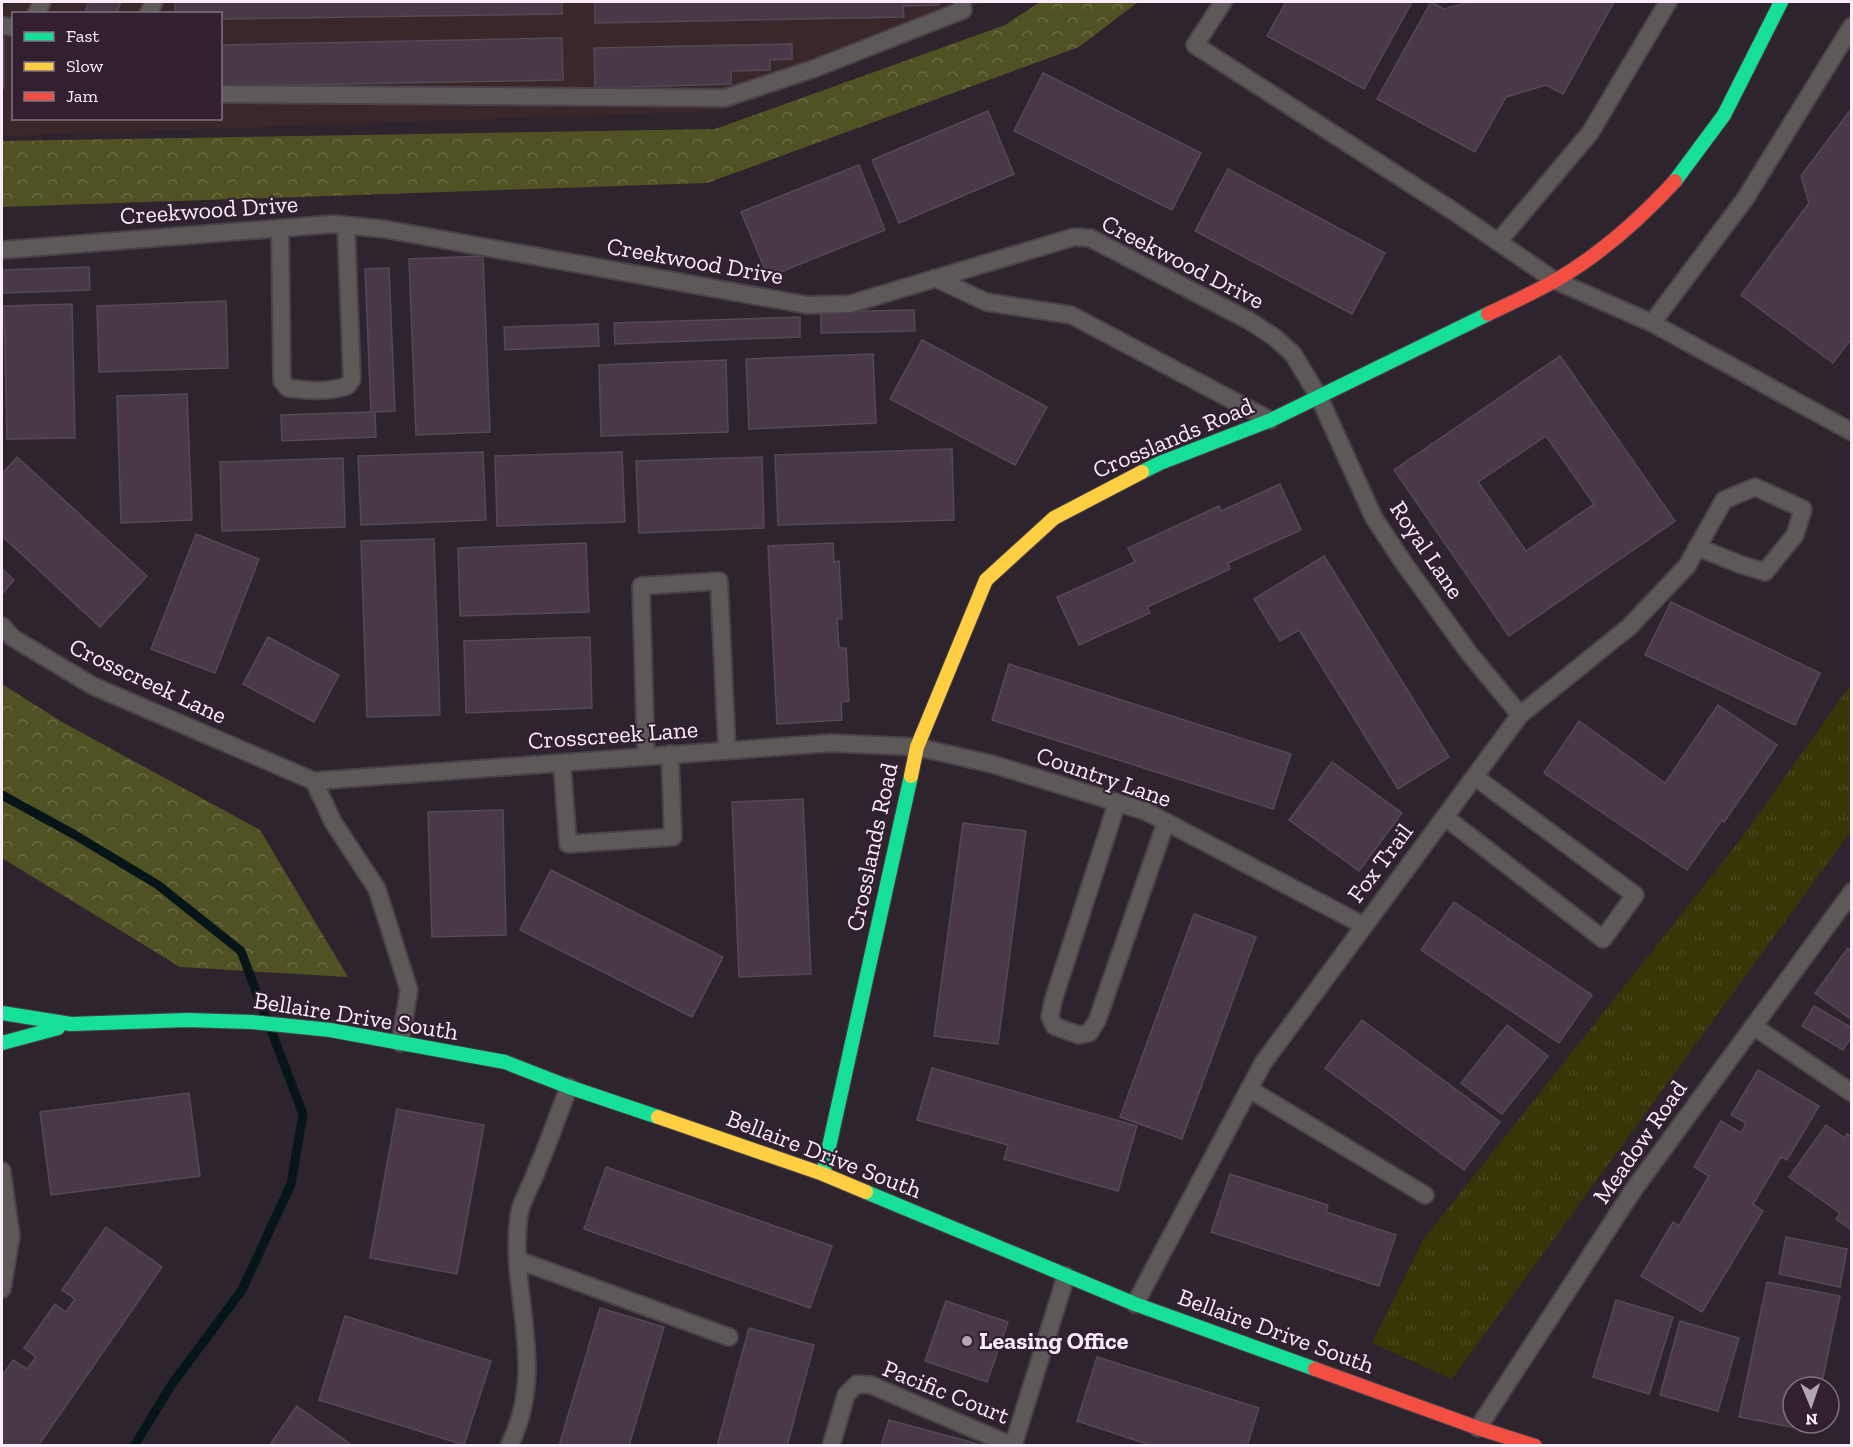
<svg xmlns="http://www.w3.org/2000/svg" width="1853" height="1447" font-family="'Zilla Slab',serif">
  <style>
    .commercial { fill: #3a272a; fill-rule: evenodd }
    .grass { fill: url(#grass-tufts) }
    .forest { fill: url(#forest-crowns) }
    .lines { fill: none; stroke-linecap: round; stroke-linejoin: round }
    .stream { stroke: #061518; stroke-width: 9 }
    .building { fill: #483848; stroke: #534a52; stroke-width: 1.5; fill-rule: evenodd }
    .lane-casing { stroke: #4a4149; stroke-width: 20 }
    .fast-casing { stroke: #4a4149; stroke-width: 16 }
    .slow-casing { stroke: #4a4149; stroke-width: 16 }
    .jam-casing { stroke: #4a4149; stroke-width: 16 }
    .lane { stroke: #5c5958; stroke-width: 16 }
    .fast { stroke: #16e098; stroke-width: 14 }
    .slow { stroke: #ffcf43; stroke-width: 14 }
    .jam { stroke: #f24e42; stroke-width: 14 }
    .poi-dot { fill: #b2a6b1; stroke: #322031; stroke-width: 2 }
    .labels { text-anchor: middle; stroke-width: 4.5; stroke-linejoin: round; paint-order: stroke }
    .street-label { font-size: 24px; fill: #f9ecf8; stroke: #322031 }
    .poi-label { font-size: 24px; font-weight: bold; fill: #f9ecf8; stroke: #322031; text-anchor: start }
  </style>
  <defs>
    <pattern id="grass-tufts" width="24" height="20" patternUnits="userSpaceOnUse" patternTransform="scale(1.5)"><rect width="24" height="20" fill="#383606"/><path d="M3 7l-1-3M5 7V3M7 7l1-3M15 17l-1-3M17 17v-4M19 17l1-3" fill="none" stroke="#4c4a1f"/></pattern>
    <pattern id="forest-crowns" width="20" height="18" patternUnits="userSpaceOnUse" patternTransform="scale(1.5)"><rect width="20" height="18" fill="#515223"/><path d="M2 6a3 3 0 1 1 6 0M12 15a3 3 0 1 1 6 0" fill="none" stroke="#6b6b44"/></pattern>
  </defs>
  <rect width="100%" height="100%" fill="#2e242e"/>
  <path class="commercial" d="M 2,2 L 983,2 L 879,53 L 718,111 L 2,136 ZM 14,14 L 220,14 L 220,118 L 14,118 Z"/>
  <path class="grass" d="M 1851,684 L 1851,831 L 1452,1379 L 1372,1343 L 1423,1240 L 1741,839 Z"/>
  <g class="forest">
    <path d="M 1040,2 L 1138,2 L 1079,47 L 707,183 L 2,207 L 2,141 L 715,129 L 1005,25 Z"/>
    <path d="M 2,684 L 62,722 L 260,830 L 348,977 L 180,967 L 2,858 Z"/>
  </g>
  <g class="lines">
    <g class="stream">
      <path d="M 2,795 L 75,835 L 158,885 L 241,951 L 266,1018"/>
      <path d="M 134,1446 L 172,1384 L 242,1290 L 291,1184 L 303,1114 L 271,1030"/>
    </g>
  </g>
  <g class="building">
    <path d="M 89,2 L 121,2 L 116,14 L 84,14 Z"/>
    <path d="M 175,2 L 562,2 L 562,14 L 220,19 L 220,14 L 175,14 Z"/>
    <path d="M 595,2 L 939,2 L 939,5 L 903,6 L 904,17 L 595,23 Z"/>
    <path d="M 1286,2 L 1412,2 L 1364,89 L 1267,36 Z"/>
    <path d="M 1431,2 L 1444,9 L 1469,2 L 1614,2 L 1563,94 L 1546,85 L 1506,97 L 1475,152 L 1377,99 Z"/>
    <rect x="2" y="38" width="2" height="50"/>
    <path d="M 562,38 L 563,80 L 220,86 L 220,45 Z"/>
    <path d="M 792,44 L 792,59 L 770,60 L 770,70 L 731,71 L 731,84 L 595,88 L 594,48 Z"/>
    <path d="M 1043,73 L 1201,153 L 1172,210 L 1014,131 Z"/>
    <path d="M 1852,108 L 1852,338 L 1833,363 L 1741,295 L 1809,203 L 1801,176 Z"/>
    <path d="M 988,111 L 1014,174 L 899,223 L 872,160 Z"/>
    <path d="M 859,165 L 885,230 L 768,277 L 741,212 Z"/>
    <path d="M 1228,169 L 1385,253 L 1352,314 L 1195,231 Z"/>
    <path d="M 483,256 L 490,432 L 416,435 L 409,259 Z"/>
    <path d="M 89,267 L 90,290 L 2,293 L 2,270 Z"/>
    <path d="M 389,268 L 395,411 L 375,412 L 376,437 L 282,441 L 281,415 L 371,412 L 365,269 Z"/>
    <path d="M 226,301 L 228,368 L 99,372 L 97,306 Z"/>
    <path d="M 72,304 L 75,438 L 7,439 L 4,306 Z"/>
    <path d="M 914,310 L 915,331 L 821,333 L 821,312 Z"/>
    <path d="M 800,317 L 800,337 L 615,344 L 614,323 Z"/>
    <path d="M 598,324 L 599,346 L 505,350 L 504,327 Z"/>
    <path d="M 922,340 L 1047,407 L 1015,465 L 890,399 Z"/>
    <path d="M 873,354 L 876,423 L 749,429 L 746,359 Z"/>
    <path d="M 1560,356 L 1675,521 L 1509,636 L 1394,470 ZM 1546,436 L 1594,504 L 1526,551 L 1478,482 Z"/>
    <path d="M 726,360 L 728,432 L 601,436 L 599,365 Z"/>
    <path d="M 187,394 L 192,520 L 121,523 L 117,396 Z"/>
    <path d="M 952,449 L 954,520 L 778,525 L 775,455 Z"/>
    <path d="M 483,452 L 486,520 L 361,525 L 358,456 Z"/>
    <path d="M 622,452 L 625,522 L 497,526 L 495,456 Z"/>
    <path d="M 17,457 L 147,576 L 100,627 L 2,536 L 2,474 Z"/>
    <path d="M 762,457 L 764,528 L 639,533 L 636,461 Z"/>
    <path d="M 343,458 L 345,527 L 222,531 L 220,462 Z"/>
    <path d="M 1280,484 L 1301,530 L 1228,563 L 1230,569 L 1147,607 L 1150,613 L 1079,645 L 1057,597 L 1135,562 L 1128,548 L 1219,506 L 1221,511 Z"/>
    <path d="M 196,534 L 259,559 L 215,673 L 151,649 Z"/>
    <path d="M 434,539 L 440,715 L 367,717 L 361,541 Z"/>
    <path d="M 586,543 L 589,612 L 460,616 L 458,548 Z"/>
    <path d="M 833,543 L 834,562 L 839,561 L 842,619 L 837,619 L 839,648 L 846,648 L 849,701 L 841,702 L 842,720 L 777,724 L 768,546 Z"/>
    <path d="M 1324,556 L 1449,757 L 1398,789 L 1299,630 L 1280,641 L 1254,599 Z"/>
    <path d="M 2,569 L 14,580 L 2,594 Z"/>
    <path d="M 1671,602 L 1820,673 L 1795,725 L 1645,655 Z"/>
    <path d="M 268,637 L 339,675 L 314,722 L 243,684 Z"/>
    <path d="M 590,637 L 592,708 L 466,713 L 464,641 Z"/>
    <path d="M 1009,664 L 1291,754 L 1273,809 L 992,720 Z"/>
    <path d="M 1718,705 L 1777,745 L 1724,822 L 1722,820 L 1687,870 L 1544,773 L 1579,721 L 1665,783 Z"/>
    <path d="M 1332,762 L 1402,813 L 1359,871 L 1289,820 Z"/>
    <path d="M 803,799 L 811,974 L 739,977 L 732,802 Z"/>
    <path d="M 503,810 L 506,935 L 432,937 L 428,812 Z"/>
    <path d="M 963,823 L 1026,831 L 998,1044 L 934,1036 Z"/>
    <path d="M 551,870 L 723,957 L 692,1017 L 520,930 Z"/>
    <path d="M 1454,902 L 1592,995 L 1559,1043 L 1421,950 Z"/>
    <path d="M 1194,914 L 1256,937 L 1182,1139 L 1120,1117 Z"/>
    <path d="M 1848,948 L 1850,951 L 1852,949 L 1852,1020 L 1815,993 Z"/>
    <path d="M 1814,1006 L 1852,1028 L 1852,1036 L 1843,1050 L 1802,1026 Z"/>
    <path d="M 1362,1020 L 1500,1122 L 1464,1170 L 1325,1068 Z"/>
    <path d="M 1507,1025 L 1548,1056 L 1502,1114 L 1461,1083 Z"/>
    <path d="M 932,1068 L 1137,1126 L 1118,1191 L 1004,1159 L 1008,1145 L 917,1120 Z"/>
    <path d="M 1758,1070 L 1819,1106 L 1787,1160 L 1781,1157 L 1753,1204 L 1763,1211 L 1702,1312 L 1641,1276 L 1673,1222 L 1679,1226 L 1709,1176 L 1694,1167 L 1721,1121 L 1741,1133 L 1746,1123 L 1731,1115 Z"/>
    <path d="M 189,1093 L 200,1176 L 51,1195 L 40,1112 Z"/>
    <path d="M 397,1109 L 484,1125 L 457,1274 L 370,1258 Z"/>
    <path d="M 1826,1125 L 1845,1138 L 1847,1134 L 1852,1137 L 1852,1230 L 1836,1219 L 1840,1213 L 1789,1177 Z"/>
    <path d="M 606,1167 L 832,1246 L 810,1308 L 584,1229 Z"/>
    <path d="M 1230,1174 L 1328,1205 L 1326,1212 L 1396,1235 L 1379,1286 L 1211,1232 Z"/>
    <path d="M 106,1227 L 162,1267 L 38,1446 L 2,1446 L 2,1376 L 13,1360 L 27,1369 L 36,1357 L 24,1348 L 55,1304 L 66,1312 L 75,1299 L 62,1290 Z"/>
    <path d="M 1786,1237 L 1847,1249 L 1840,1287 L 1779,1274 Z"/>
    <path d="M 1767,1282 L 1840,1296 L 1821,1387 L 1793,1387 L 1793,1423 L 1814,1423 L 1812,1431 L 1739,1417 Z"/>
    <path d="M 1616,1300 L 1673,1317 L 1649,1394 L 1593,1377 Z"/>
    <path d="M 946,1301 L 1008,1322 L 987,1382 L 925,1361 Z"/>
    <path d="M 600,1308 L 664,1327 L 629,1446 L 559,1446 Z"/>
    <path d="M 345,1316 L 491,1361 L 464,1445 L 319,1400 Z"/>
    <path d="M 1680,1321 L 1739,1338 L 1718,1411 L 1660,1395 Z"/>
    <path d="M 749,1328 L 814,1345 L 787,1446 L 717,1446 Z"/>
    <path d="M 1097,1357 L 1259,1408 L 1247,1446 L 1153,1446 L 1077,1421 Z"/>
    <path d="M 297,1406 L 353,1446 L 269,1446 Z"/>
    <path d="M 889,1420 L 978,1444 L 881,1446 Z"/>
  </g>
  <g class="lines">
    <defs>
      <g id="lane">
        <path d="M 1223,2 L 1195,45 L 1453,211 L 1554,280 L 1652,323 L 1852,432"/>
        <path d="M 36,14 L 42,2"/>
        <path d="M 148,14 L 154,2"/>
        <path d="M 2,26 L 14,27"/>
        <path d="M 220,94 L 725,98 L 813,69 L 963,10 L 962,2"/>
        <path d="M 280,229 L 282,381 L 288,388 C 309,391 327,392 347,386 L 352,379 L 346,226"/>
        <path d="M 1498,242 L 1590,133 L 1668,2"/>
        <path d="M 2,250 L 333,224 L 384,229 L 807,305 L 850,304 L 1074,237 L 1090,238 L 1248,320 L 1274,337 L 1293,354 L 1319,397 L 1374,518 L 1403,562 L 1469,653 L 1520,715"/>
        <path d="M 935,278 L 986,302 L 1071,315 L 1270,420"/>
        <path d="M 1652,323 L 1745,199 L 1852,26"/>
        <path d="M 2,626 L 13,638 L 93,686 L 314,781 L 333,822 L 377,889 L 409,990 L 400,1043"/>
        <path d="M 646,756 L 641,586 L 719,581 L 727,750"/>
        <path d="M 562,763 L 568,844 L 673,837 L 670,754"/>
        <path d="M 314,781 L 831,743 L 917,747 L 992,764 L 1145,811 L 1363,925"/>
        <path d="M 1117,803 L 1053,1001 L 1050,1017 L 1054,1026 L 1079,1035 L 1089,1033 L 1097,1021 L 1166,822"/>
        <path d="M 1445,817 L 1603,939 L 1635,895 L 1475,777"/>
        <path d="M 1753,1026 L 1852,1093"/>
        <path d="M 1249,1089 L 1425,1195"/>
        <path d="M 2,1171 L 11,1236 L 2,1289"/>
        <path d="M 518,1260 L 729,1337"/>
        <path d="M 1135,1304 L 1263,1063 L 1520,715 L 1629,627 L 1687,566 L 1724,500 L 1755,487 L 1803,509 L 1795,535 L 1765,572 L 1739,564 L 1697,547"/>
        <path d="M 1478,1428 L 1634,1189 L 1852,892"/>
        <path d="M 509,1446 C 549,1367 508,1293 519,1215 C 521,1201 531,1186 536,1172 C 548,1144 558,1115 569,1087"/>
        <path d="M 831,1446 L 846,1395 L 857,1384 L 871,1385 L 1013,1446"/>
        <path d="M 1013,1446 L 1066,1276"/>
      </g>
      <g id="fast">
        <path d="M 1675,181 L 1724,115 L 1781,2"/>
        <path d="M 1142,472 L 1160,463 L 1271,420 L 1488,314"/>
        <path d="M 2,1013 L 71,1024 L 187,1020 L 252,1022 L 330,1030 L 505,1062 L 569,1087 L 658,1117"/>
        <path d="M 2,1043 L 58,1028"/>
        <path d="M 823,1174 L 911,776"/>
        <path d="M 866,1192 L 1135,1304 L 1315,1369"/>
      </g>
      <g id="slow">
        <path d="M 911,776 L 917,747 L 986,580 L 1054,518 L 1142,472"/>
        <path d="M 658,1117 L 823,1174 L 866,1192"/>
      </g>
      <g id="jam">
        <path d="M 1488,314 C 1511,303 1535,292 1558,279 C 1600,254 1642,217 1675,181"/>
        <path d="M 1315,1369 L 1478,1428 L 1535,1446"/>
      </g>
    </defs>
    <use href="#lane" class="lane-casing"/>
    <use href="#fast" class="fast-casing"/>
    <use href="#slow" class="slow-casing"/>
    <use href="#jam" class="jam-casing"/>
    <use href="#lane" class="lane"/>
    <use href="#fast" class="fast"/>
    <use href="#slow" class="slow"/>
    <use href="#jam" class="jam"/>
  </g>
  <circle class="poi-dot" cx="967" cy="1341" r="6"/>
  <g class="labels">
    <g class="street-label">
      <text transform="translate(209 210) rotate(-4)" y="8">Creekwood Drive</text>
      <text transform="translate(695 261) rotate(10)" y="8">Creekwood Drive</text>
      <text transform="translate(1183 262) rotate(27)" y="8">Creekwood Drive</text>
      <text transform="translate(1173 438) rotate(-23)" y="8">Crosslands Road</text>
      <text transform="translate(1427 550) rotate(56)" y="8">Royal Lane</text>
      <text transform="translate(148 681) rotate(25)" y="8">Crosscreek Lane</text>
      <text transform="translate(613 735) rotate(-4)" y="8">Crosscreek Lane</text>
      <text transform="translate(1104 777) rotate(19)" y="8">Country Lane</text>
      <text transform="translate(872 847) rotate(-78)" y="8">Crosslands Road</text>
      <text transform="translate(1380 863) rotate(-53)" y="8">Fox Trail</text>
      <text transform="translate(356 1016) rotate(9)" y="8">Bellaire Drive South</text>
      <text transform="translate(1640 1142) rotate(-55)" y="8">Meadow Road</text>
      <text transform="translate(824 1154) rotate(21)" y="8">Bellaire Drive South</text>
      <text transform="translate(1276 1331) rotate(20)" y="8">Bellaire Drive South</text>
      <text transform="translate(946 1392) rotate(22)" y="8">Pacific Court</text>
    </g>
    <g class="poi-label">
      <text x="979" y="1349">Leasing Office</text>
    </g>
  </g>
  <rect width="1853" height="1447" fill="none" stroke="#f9ecf8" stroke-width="6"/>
  <rect x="12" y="12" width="210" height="108" fill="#322031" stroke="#827281" stroke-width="1.5"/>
  <rect x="24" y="32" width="30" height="9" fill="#16e098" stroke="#827281" stroke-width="1.5"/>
  <text x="66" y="42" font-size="18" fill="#f9ecf8">Fast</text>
  <rect x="24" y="62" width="30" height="9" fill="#ffcf43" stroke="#827281" stroke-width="1.5"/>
  <text x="66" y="72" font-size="18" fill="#f9ecf8">Slow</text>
  <rect x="24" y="92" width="30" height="9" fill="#f24e42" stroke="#827281" stroke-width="1.5"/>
  <text x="66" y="102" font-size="18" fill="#f9ecf8">Jam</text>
  <g transform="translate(1811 1405) rotate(178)"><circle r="28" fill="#322031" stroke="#827281" stroke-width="1.5"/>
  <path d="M0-4.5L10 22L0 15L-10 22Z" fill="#b2a6b1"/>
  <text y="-9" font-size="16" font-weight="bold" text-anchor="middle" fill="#f9ecf8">N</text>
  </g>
</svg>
